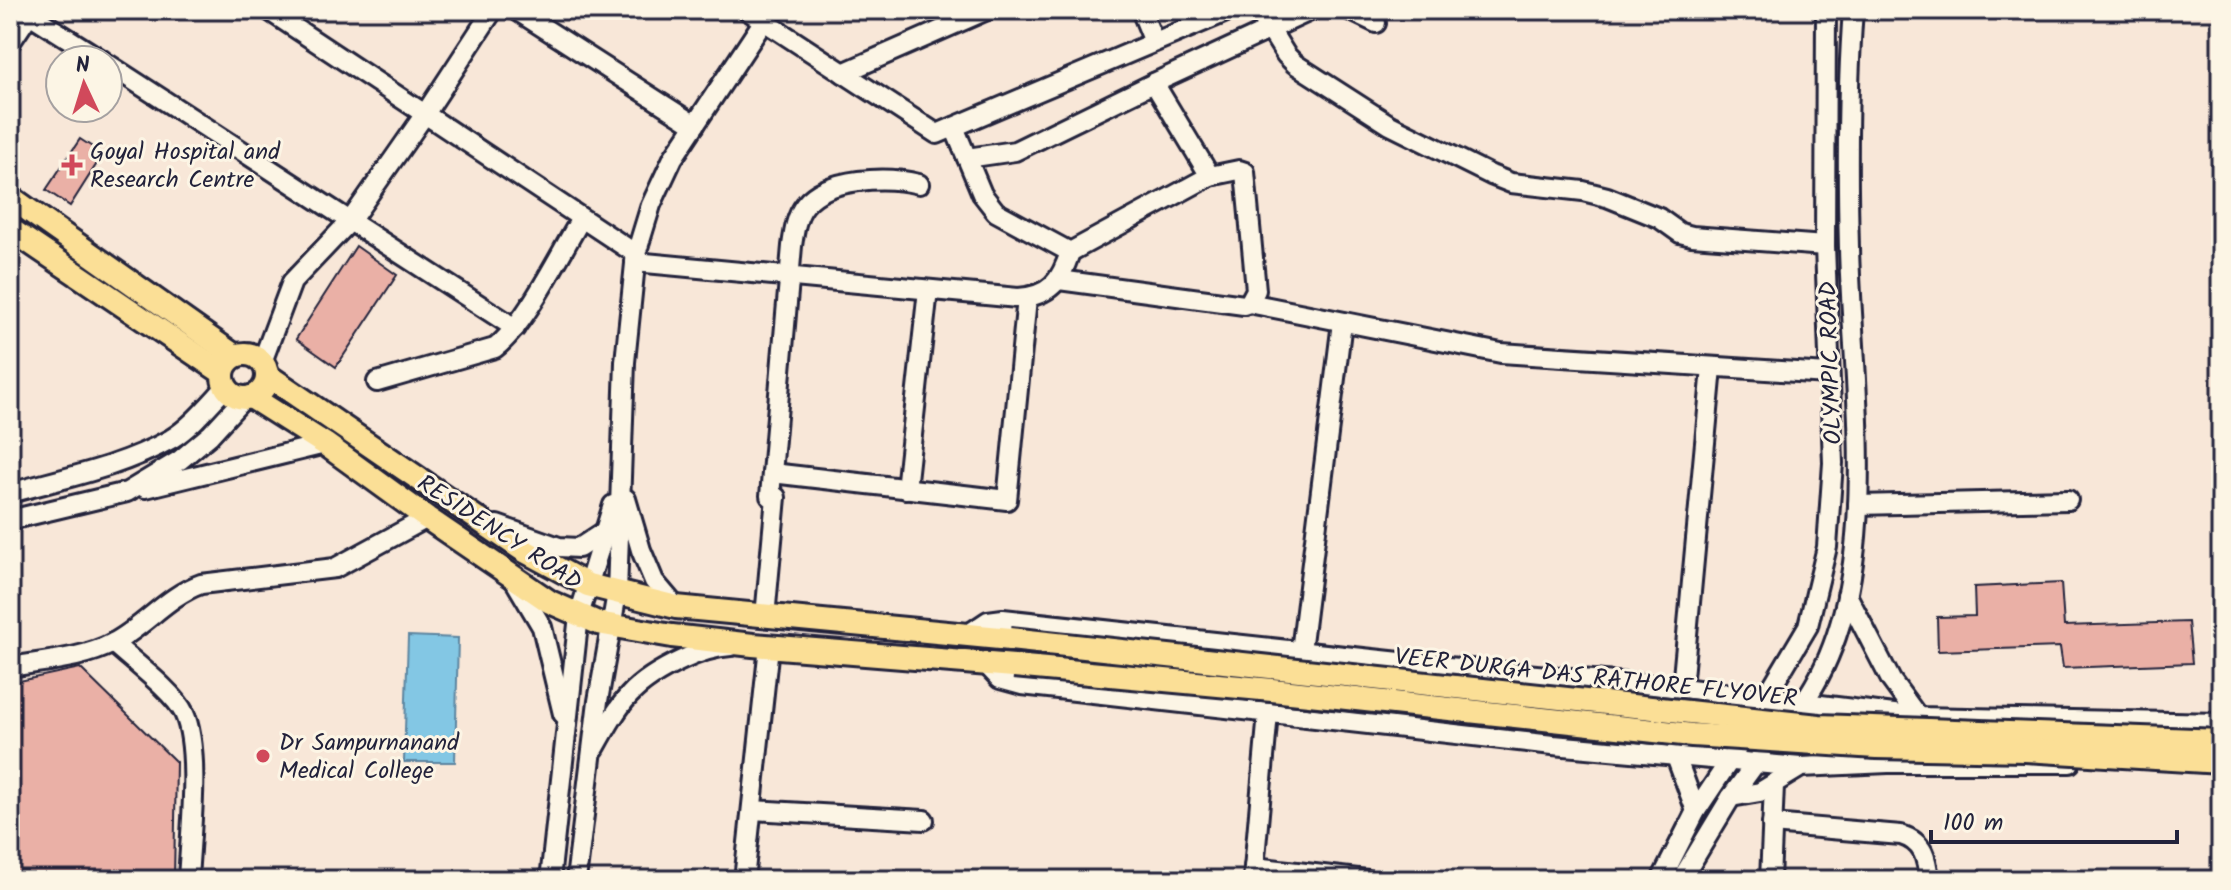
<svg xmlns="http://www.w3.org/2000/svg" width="2231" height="890" font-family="Kalam,sans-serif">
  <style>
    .water { fill: #83c7e4; stroke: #5c85a0; stroke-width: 2 }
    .building { fill: #eab0a6; stroke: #22223b; stroke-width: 2 }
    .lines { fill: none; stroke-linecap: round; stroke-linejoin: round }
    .minor-casing { stroke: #22223b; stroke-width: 24 }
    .major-casing { stroke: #22223b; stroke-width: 28 }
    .minor { stroke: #fcf5e5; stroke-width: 18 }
    .major { stroke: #fbdf96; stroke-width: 22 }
    .major-bridge-casing { stroke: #22223b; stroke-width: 28; stroke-linecap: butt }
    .major-bridge { stroke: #fbdf96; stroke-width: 22 }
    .poi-dot { fill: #d1495b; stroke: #fcf5e5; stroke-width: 3 }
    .labels { text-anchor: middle; stroke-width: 6; stroke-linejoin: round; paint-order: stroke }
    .poi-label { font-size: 24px; fill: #22223b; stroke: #fcf5e5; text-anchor: start }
    .street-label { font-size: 24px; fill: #22223b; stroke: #fcf5e5 }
  </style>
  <rect width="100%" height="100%" fill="#f8e7d8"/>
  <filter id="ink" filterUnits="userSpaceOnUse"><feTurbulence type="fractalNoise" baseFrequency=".0125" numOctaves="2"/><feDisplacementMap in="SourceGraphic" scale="16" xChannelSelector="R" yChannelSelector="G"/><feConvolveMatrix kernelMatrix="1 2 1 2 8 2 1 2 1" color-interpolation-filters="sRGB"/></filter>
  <g filter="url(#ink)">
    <path class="water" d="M 408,636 L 458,638 L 455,762 L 404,762 Z"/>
    <g class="building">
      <path d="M 80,139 L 103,154 L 70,206 L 46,190 Z"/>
      <path d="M 356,246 L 397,275 L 336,367 L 296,339 Z"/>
      <path d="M 2061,583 L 2064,626 L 2188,622 L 2192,663 L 2063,668 L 2060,647 L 1938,651 L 1937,617 L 1975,616 L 1974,587 Z"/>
      <path d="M 80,668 L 176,762 L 174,880 L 10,880 L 10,683 Z"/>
    </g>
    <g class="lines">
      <defs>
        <g id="minor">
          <path d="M 23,10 L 102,60"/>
          <path d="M 268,10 L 636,254"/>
          <path d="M 516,10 L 695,125"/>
          <path d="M 747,10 L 937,134 L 1231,10"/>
          <path d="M 1141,10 L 1154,42"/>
          <path d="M 1258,10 L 1286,55 L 1295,64 L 1390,125 L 1491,175 L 1511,183 L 1583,191 L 1607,197 L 1659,218 L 1680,233 L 1692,236 L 1825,246"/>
          <path d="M 1349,10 L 1376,23"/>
          <path d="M 10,43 L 32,10"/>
          <path d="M 108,64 L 515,328"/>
          <path d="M 843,73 L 987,10"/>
          <path d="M 954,127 L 982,194 L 996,212 L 1070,252 L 1210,176 L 1154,83 L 1312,10"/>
          <path d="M 967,158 L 1015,151 L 1154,83"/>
          <path d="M 635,262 L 1018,298 C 1050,296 1061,281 1070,252"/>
          <path d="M 1059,280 L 1244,305 L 1249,303 L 1256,290 L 1245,172 L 1239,170 L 1210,176"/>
          <path d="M 1249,303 L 1501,353 L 1828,374"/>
          <path d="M 262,362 L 292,282 L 351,220 L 425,114 L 493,10"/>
          <path d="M 377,382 L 495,348 C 526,324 559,255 581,219"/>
          <path d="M 772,473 L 1007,500 L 1027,298"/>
          <path d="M 145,488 L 325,444"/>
          <path d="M 906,489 L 928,290"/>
          <path d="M 10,493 C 64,478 122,467 171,439 C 192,426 209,405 226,387"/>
          <path d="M 626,499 L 641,550 L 654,581 L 676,607"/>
          <path d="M 1858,505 L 2068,500"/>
          <path d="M 10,520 L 127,492 L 180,460 L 210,435 L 244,398"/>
          <path d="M 497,525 L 559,547 L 579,548 L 605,531"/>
          <path d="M 513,578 L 542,627 L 563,714"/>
          <path d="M 1847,595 L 1891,680 L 1918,717 L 1918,722"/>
          <path d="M 765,617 L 776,497 L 770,496 L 792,246 C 794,232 796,216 805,205 C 827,177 888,176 919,184"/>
          <path d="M 967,635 L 988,621 L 1003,619 L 1437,666 L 1682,688 L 1918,717 L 2221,723"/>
          <path d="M 113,643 C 131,660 174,692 184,713 C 201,750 190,837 188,880"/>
          <path d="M 1301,651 L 1342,322"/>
          <path d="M 985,663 L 1000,679 L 1022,685 L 1553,745 L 1801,767 L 1888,763 L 2070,763"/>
          <path d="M 10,667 C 43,661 83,659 113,643 C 145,626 167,596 201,584 L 335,568 L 427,518"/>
          <path d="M 1682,688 L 1712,368"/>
          <path d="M 1760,707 L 1808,626 L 1827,547 L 1833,463 L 1825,246 L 1826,10"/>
          <path d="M 1797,711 C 1889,594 1852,387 1849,248 C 1847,169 1847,88 1853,10"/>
          <path d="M 595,748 C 621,701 632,683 682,660 C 697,653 714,647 731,646"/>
          <path d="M 1675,754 L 1696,811"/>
          <path d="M 1731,797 L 1760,792 L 1801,767"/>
          <path d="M 752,810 L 924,820"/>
          <path d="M 1772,824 L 1901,835 C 1924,842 1927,859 1929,880"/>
          <path d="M 1254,867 L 1367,880"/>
          <path d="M 550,880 L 579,615 L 613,505"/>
          <path d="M 576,880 L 598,701 L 617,593 L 625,362 L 636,254 L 651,205 L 673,158 L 771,10"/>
          <path d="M 744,880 L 769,646"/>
          <path d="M 1253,880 L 1268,713"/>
          <path d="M 1661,880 L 1696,811 L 1736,751"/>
          <path d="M 1681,880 L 1731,797 L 1761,756"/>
          <path d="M 1770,880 L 1774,785"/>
        </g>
        <g id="major">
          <path d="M 10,197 L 235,356"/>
          <path d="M 10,229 L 223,373"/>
          <circle cx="245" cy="376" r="22"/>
          <path d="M 267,375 L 523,550 L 588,585 L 676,607 L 1010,639"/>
          <path d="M 251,397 L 325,444 L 427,518 L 550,602 L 598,623 L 672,636 L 753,645 L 1014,666"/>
        </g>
      </defs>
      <use href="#minor" class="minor-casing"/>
      <use href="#major" class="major-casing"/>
      <use href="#minor" class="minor"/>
      <use href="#major" class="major"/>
      <defs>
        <g id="major-bridge">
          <path d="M 1010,639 L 1819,726 L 2221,741"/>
          <path d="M 1014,666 L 1272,690 L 1692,735 L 1876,747 L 2025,750 L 2221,762"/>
        </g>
      </defs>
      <use href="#major-bridge" class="major-bridge-casing"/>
      <use href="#major-bridge" class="major-bridge"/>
    </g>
  </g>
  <g class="poi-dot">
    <path d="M68 153h8v8h8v8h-8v8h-8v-8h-8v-8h8z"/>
    <circle cx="263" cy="756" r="8"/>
  </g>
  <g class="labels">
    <g class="poi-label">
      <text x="90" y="159">Goyal Hospital and<tspan x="90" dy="28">Research Centre</tspan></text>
      <text x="279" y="750">Dr Sampurnanand<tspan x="279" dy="28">Medical College</tspan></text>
    </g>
    <g class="street-label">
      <text transform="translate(1830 363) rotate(-92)" y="8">OLYMPIC ROAD</text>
      <text transform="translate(500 532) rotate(33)" y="8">RESIDENCY ROAD</text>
      <text transform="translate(1596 677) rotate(6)" y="8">VEER DURGA DAS RATHORE FLYOVER</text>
    </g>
  </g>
  <rect width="2231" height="890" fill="none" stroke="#fcf5e5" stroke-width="40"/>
  <rect x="20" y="20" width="2191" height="850" fill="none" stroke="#22223b" stroke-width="3" filter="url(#ink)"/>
  <g transform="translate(84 84) rotate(356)"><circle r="38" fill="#fcf5e5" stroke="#a5a1a1" stroke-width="2"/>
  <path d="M0-6L14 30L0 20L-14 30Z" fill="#d1495b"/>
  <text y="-12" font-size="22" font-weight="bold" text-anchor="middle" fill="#22223b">N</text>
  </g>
  <path d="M1931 830v12h246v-12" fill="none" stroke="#22223b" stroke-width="4"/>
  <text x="1943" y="830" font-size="24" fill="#22223b" stroke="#fcf5e5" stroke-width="6" paint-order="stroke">100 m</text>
</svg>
